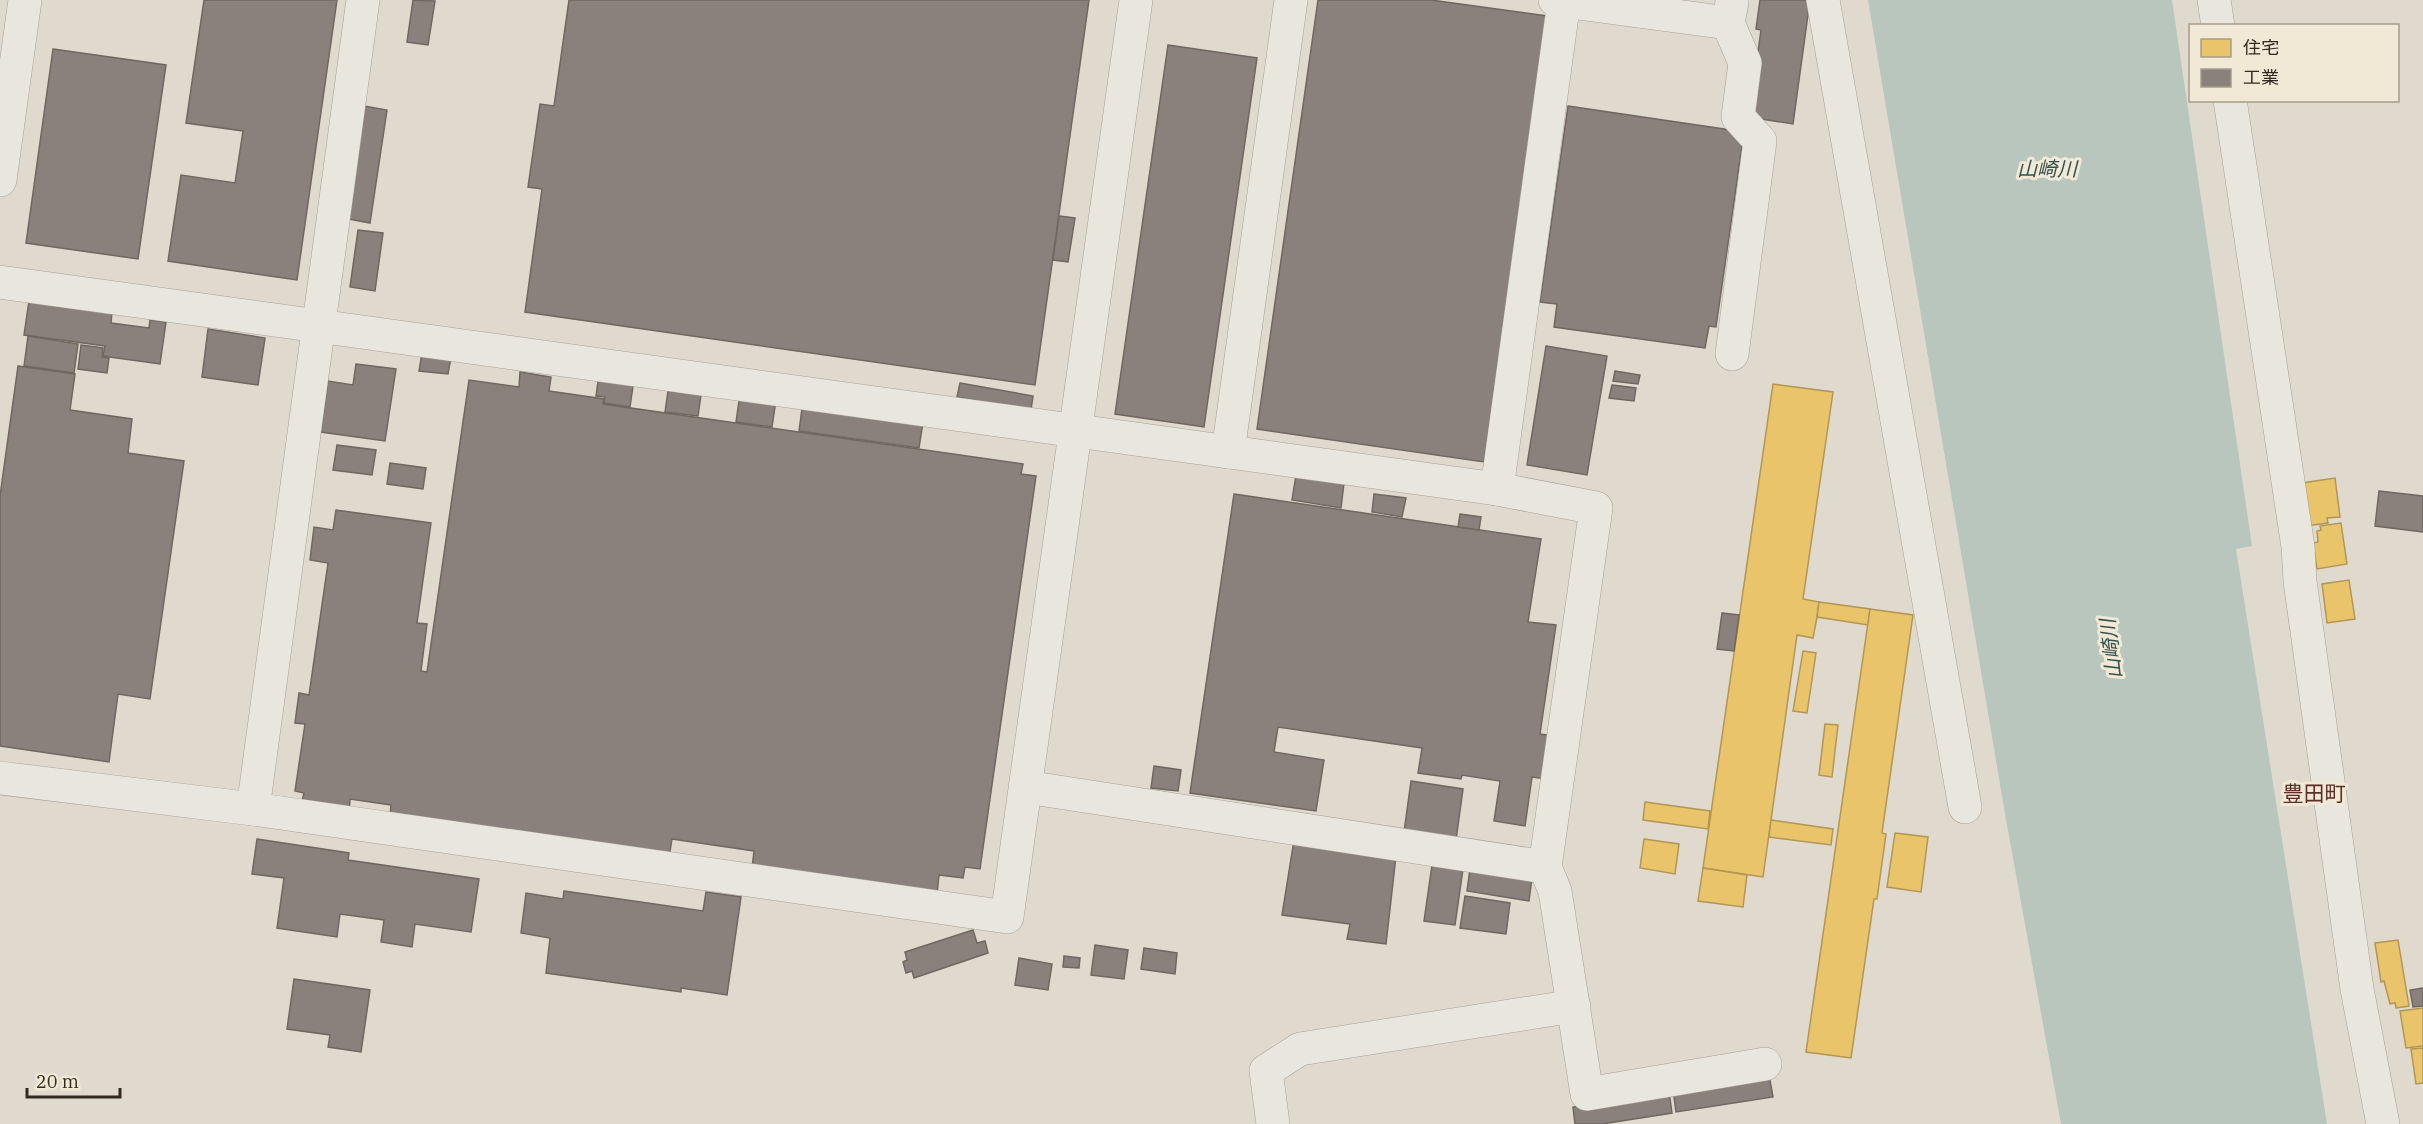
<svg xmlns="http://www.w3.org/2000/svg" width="2423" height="1124" font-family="'IBM Plex Serif','Noto Sans JP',serif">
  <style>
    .water { fill: #b8c6bd }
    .homes { fill: #e9c46a; stroke: #b29654; stroke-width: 1.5 }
    .industry { fill: #8a817c; stroke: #706760; stroke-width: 1.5 }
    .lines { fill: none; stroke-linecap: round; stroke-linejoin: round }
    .minor-casing { stroke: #a6a096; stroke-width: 34 }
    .minor { stroke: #e9e6de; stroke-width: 33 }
    .labels { text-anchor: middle; stroke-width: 6; stroke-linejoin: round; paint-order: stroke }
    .water-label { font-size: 20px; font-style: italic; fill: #31514f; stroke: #f1e8d5 }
    .quarter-label { font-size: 21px; fill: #5b2f25; stroke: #f1e8d5 }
  </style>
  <rect width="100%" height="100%" fill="#e0dace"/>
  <path class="water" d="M 1868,0 L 2172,0 L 2252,546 L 2236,549 L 2327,1124 L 2061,1124 L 2004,808 Z"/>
  <g class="homes">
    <path d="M 1773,384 L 1833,392 L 1803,599 L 1819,602 L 1817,617 L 1813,638 L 1797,635 L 1763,877 L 1703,868 Z"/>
    <path d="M 2335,478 L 2340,517 L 2327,518 L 2328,523 L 2306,526 L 2302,483 Z"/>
    <path d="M 2341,523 L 2347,564 L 2317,569 L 2313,543 L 2318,542 L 2317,531 L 2321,530 L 2320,526 Z"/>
    <path d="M 2349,580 L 2355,619 L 2327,623 L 2322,584 Z"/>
    <path d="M 1819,602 L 1870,609 L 1868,625 L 1817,617 Z"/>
    <path d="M 1870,609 L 1913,615 L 1882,833 L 1886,834 L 1877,899 L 1874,899 L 1851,1058 L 1806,1052 Z"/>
    <path d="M 1803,651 L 1816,653 L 1807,713 L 1793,711 Z"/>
    <path d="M 1825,724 L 1838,725 L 1832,777 L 1819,775 Z"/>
    <path d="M 1645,802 L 1710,811 L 1708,829 L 1643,820 Z"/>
    <path d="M 1771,820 L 1833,829 L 1831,845 L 1769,837 Z"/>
    <path d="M 1895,833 L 1928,837 L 1921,892 L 1887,887 Z"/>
    <path d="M 1644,839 L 1679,844 L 1675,874 L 1640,868 Z"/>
    <path d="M 1703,868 L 1747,875 L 1743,907 L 1698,901 Z"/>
    <path d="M 2398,940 L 2409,1006 L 2396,1008 L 2395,1003 L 2390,1004 L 2384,981 L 2381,982 L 2375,943 Z"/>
    <path d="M 2423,1008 L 2423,1046 L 2406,1048 L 2400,1011 Z"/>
    <path d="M 2423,1048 L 2423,1083 L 2416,1084 L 2411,1049 Z"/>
  </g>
  <g class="industry">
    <path d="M 204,0 L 337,0 L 297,280 L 168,261 L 181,175 L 235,183 L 243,131 L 186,123 Z"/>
    <path d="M 413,0 L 435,1 L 428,45 L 407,42 Z"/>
    <path d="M 569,0 L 1089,0 L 1035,385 L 525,312 L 542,189 L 528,187 L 540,104 L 554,106 Z"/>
    <path d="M 1318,0 L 1431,0 L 1547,16 L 1484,462 L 1257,429 Z"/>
    <path d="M 1760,0 L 1810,0 L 1793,124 L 1749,117 L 1761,30 L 1756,29 Z"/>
    <path d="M 1168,45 L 1257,58 L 1204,427 L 1115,414 Z"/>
    <path d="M 53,49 L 166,65 L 138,259 L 26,243 Z"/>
    <path d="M 364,106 L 387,110 L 370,223 L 348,219 Z"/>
    <path d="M 1568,106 L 1744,132 L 1716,327 L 1709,326 L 1705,348 L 1554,327 L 1557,304 L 1540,302 Z"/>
    <path d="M 1059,216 L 1075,218 L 1068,262 L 1053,260 Z"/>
    <path d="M 358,230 L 383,233 L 375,291 L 350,287 Z"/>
    <path d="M 29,301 L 112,312 L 111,323 L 149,328 L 150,320 L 166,322 L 160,364 L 103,356 L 105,346 L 24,335 Z"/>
    <path d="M 208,329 L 265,338 L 258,385 L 202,377 Z"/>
    <path d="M 28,336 L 78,344 L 74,373 L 24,366 Z"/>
    <path d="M 81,345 L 103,348 L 102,357 L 109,358 L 107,373 L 78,369 Z"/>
    <path d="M 1546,346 L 1607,356 L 1587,475 L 1527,465 Z"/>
    <path d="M 422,353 L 451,357 L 448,374 L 419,371 Z"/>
    <path d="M 356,364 L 396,369 L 385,441 L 321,432 L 328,381 L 353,385 Z"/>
    <path d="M 18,366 L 75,374 L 70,410 L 132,419 L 128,453 L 184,461 L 150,699 L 118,694 L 109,762 L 0,746 L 0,496 Z"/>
    <path d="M 1615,371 L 1640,375 L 1638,384 L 1613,381 Z"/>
    <path d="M 520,372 L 551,377 L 549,391 L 604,399 L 603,404 L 1023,464 L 1021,474 L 1036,476 L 980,869 L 965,867 L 963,878 L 939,875 L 937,894 L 752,868 L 754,851 L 672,839 L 668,864 L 390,817 L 391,805 L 350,799 L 349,813 L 301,806 L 304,793 L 295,791 L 305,724 L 295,723 L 299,693 L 309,695 L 328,563 L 310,560 L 314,527 L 333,530 L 336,510 L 431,523 L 417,623 L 427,624 L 421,671 L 427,672 L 469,380 L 519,387 Z"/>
    <path d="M 599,374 L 634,379 L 630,407 L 604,403 L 605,397 L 596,396 Z"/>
    <path d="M 960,383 L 1033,396 L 1031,410 L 957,397 Z"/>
    <path d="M 1612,385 L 1636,388 L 1634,401 L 1609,398 Z"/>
    <path d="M 668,391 L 701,395 L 698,416 L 665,412 Z"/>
    <path d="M 740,394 L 776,400 L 772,427 L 736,422 Z"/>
    <path d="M 803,401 L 923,422 L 919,448 L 799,431 Z"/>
    <path d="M 337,445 L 376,450 L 372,475 L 333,470 Z"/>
    <path d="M 390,463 L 426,468 L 423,489 L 387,484 Z"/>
    <path d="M 1296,475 L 1344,483 L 1341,508 L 1292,500 Z"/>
    <path d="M 2379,491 L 2423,496 L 2423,532 L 2375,526 Z"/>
    <path d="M 1234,494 L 1541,539 L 1528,622 L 1556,625 L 1540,734 L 1553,736 L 1546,779 L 1532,777 L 1525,826 L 1494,821 L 1500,781 L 1462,775 L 1461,779 L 1418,773 L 1422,748 L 1278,727 L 1274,752 L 1324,760 L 1316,811 L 1190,793 Z"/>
    <path d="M 1374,494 L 1406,498 L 1402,517 L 1372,512 Z"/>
    <path d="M 1460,514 L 1481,517 L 1479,530 L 1458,527 Z"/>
    <path d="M 1722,613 L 1739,615 L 1734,651 L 1717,649 Z"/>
    <path d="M 1154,766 L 1181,770 L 1178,791 L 1151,788 Z"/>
    <path d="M 1411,781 L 1463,789 L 1456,840 L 1404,832 Z"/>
    <path d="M 257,839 L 349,853 L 348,860 L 479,879 L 471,932 L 415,924 L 412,947 L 381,942 L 384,920 L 340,914 L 337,937 L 277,928 L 284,878 L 252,874 Z"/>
    <path d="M 1294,840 L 1396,856 L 1386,944 L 1347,939 L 1350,924 L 1282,915 Z"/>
    <path d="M 1432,865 L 1463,869 L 1455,925 L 1424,921 Z"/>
    <path d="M 1470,869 L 1532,878 L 1529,901 L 1467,891 Z"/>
    <path d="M 564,891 L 703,911 L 706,892 L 741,897 L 727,995 L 681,988 L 681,992 L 546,973 L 550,938 L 521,933 L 526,893 L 563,899 Z"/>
    <path d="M 1465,896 L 1510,903 L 1506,934 L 1460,928 Z"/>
    <path d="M 973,930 L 977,943 L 985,941 L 988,953 L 914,978 L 912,971 L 906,973 L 903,962 L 907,960 L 905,952 Z"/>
    <path d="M 1095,945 L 1128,950 L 1124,979 L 1091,975 Z"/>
    <path d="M 1144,948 L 1177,953 L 1175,974 L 1141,969 Z"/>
    <path d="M 1064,956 L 1080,958 L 1079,968 L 1063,967 Z"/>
    <path d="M 1019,958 L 1052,964 L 1048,990 L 1015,985 Z"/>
    <path d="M 294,979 L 370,990 L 361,1052 L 328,1047 L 330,1035 L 287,1029 Z"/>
    <path d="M 2423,988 L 2423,1006 L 2413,1007 L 2410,990 Z"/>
    <path d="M 1769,1075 L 1773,1097 L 1676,1112 L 1673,1090 Z"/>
    <path d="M 1669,1091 L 1672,1113 L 1602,1124 L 1575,1124 L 1573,1107 Z"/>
  </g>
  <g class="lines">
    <defs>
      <g id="minor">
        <path d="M 1555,0 L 1728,23 L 1732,2"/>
        <path d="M 1823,0 L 1965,807"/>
        <path d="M 2214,0 L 2218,26"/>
        <path d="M 1728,23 L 1745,63 L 1738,117 L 1760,141 L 1732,354"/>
        <path d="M 2230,100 L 2298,547 L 2300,581 L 2357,989 L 2383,1124"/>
        <path d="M 0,180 L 25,0"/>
        <path d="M 0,282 L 1497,489 L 1596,508 L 1545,867 L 1555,891 L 1587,1094 L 1765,1064"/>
        <path d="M 1228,452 L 1291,0"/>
        <path d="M 1497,489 L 1564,1"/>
        <path d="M 0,778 L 253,809 L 1007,917 L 1136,0"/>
        <path d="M 1026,787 L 1545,867"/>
        <path d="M 253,809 L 363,0"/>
        <path d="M 1273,1124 L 1266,1071 L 1300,1049 L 1574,1006"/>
      </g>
    </defs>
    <use href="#minor" class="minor-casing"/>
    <use href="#minor" class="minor"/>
  </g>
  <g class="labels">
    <g class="water-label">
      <text x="2047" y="176">山崎川</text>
      <text transform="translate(2111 649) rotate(-97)" y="7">山崎川</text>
    </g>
    <g class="quarter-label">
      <text x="2314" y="801">豊田町</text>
    </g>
  </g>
  <rect x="2189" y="24" width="210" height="78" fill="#f1e8d5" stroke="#a59c8d" stroke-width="1.5"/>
  <rect x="2201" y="39" width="30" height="18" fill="#e9c46a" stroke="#a59c8d" stroke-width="1.5"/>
  <text x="2243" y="54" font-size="18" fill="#332920">住宅</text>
  <rect x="2201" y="69" width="30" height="18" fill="#8a817c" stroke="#a59c8d" stroke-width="1.5"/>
  <text x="2243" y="84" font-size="18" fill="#332920">工業</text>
  <path d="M27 1088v9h93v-9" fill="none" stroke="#332920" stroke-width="3"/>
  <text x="36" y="1088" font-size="18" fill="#332920" stroke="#f1e8d5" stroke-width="4.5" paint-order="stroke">20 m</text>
</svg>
